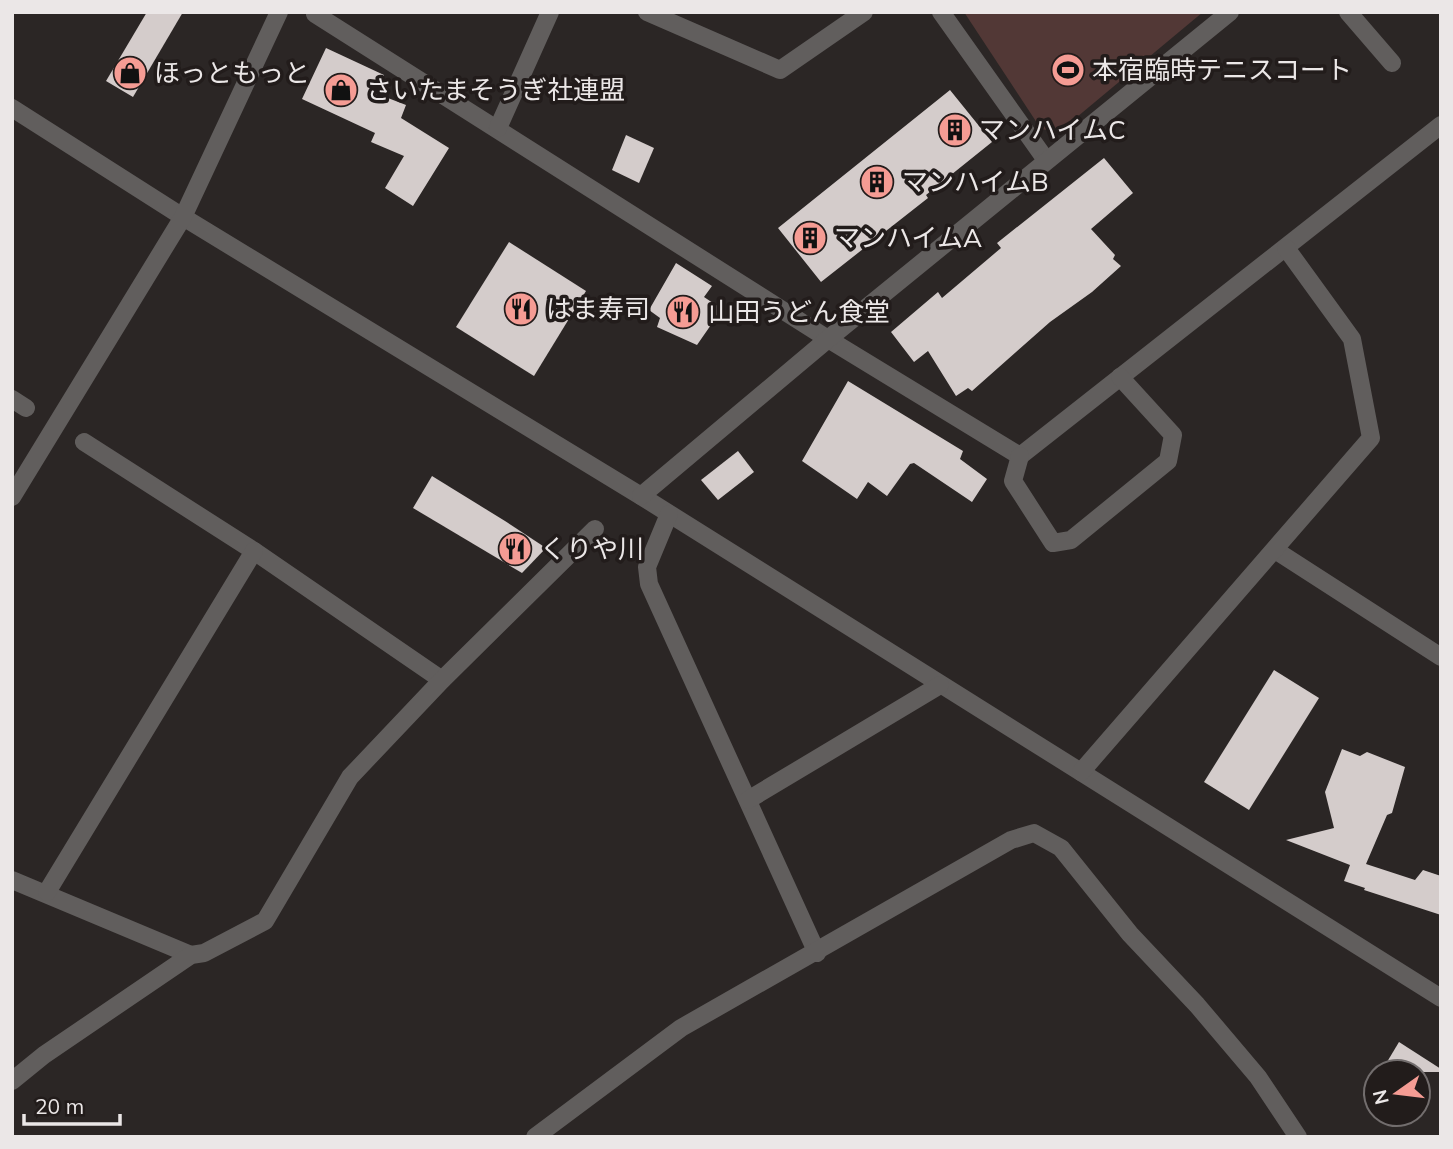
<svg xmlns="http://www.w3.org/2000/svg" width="1453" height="1149" font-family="Mulish,'Noto Sans JP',sans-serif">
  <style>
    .green { fill: #523836 }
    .building { fill: #d4cccb }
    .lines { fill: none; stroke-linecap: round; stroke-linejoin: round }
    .minor { stroke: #615e5d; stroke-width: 18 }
    .labels { text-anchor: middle; stroke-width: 7; stroke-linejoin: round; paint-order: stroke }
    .poi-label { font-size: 26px; fill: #ebe7e7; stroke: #221c1b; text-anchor: start }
  </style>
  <rect width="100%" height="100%" fill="#2b2625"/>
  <path class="green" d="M 964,12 L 1203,12 L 1059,132 L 1041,129 Z"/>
  <g class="building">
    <path d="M 147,12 L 183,12 L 133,97 L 106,81 Z"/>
    <path d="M 326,48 L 384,75 L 375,93 L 406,105 L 401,118 L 449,148 L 413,206 L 385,188 L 404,156 L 371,142 L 375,133 L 302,99 Z"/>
    <path d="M 950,90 L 992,142 L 926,195 L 928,198 L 821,282 L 778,228 Z"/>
    <path d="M 626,135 L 654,148 L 639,183 L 612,170 Z"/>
    <path d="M 1104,158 L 1133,193 L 1091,229 L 1115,255 L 1113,259 L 1121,266 L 1092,292 L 1050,322 L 972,391 L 968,388 L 956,396 L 928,351 L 914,362 L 891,332 L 938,292 L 942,298 L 1001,248 L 997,243 Z"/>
    <path d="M 509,242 L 586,291 L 534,376 L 456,327 Z"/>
    <path d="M 676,263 L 712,286 L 704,297 L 722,309 L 697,345 L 657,327 L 660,318 L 649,310 Z"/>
    <path d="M 848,381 L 963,451 L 960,459 L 987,479 L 972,502 L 914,463 L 910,464 L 887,496 L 868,482 L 857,499 L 802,461 Z"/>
    <path d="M 738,451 L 754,472 L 718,500 L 701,480 Z"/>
    <path d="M 432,476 L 505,521 L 546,548 L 522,573 L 413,508 Z"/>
    <path d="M 1274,670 L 1319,698 L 1249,810 L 1204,782 Z"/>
    <path d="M 1342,749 L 1360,756 L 1367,752 L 1405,767 L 1392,813 L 1387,815 L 1366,864 L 1415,880 L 1423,870 L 1441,876 L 1441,915 L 1364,890 L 1365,888 L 1344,881 L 1350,865 L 1286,840 L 1334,828 L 1325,792 Z"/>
    <path d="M 1399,1042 L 1441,1069 L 1441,1072 L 1381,1072 Z"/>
  </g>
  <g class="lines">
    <g class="minor">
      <path d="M 647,12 L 780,70 L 864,12"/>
      <path d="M 941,12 L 1046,160"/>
      <path d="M 1348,12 L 1392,63"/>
      <path d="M 315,14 L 828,339 L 1020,456 L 1441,125"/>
      <path d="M 12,108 L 183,217 L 641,496 L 1441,998"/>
      <path d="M 498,128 L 550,12"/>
      <path d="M 12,399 L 26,408"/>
      <path d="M 84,442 L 254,551 L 442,680"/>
      <path d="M 1020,456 L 1013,481 L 1053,543 L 1071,540 L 1168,461 L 1173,435 L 1120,377"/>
      <path d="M 641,496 L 828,339 L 1230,12"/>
      <path d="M 12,497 L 183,217 L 279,12"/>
      <path d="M 669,514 L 647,567 L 649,584 L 817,953"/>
      <path d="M 1275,550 L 1441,657"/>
      <path d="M 1081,772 L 1371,438 L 1352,339 L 1286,248"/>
      <path d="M 748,800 L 940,685"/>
      <path d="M 12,880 L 191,955"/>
      <path d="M 47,892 L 254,551"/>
      <path d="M 12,1081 L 44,1055 L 191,955 L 204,953 L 265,921 L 350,777 L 442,680 L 595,529"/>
      <path d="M 535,1137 L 681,1028 L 1011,840 L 1034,833 L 1061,848 L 1130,934 L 1197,1005 L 1258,1077 L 1298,1137"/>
    </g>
  </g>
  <defs>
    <symbol id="stadium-disc" viewBox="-11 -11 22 22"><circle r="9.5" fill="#f59c94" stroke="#221c1b"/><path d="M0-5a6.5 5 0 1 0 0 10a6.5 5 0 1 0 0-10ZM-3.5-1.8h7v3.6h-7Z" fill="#111"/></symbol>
    <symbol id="shop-disc" viewBox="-11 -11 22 22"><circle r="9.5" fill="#f59c94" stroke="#221c1b"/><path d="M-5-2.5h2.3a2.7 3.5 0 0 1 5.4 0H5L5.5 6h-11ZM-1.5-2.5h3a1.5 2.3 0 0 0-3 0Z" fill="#111"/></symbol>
    <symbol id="building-disc" viewBox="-11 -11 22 22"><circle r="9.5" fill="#f59c94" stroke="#221c1b"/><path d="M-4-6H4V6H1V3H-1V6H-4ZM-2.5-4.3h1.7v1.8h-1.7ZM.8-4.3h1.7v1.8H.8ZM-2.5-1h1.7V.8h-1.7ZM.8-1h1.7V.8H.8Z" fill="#111"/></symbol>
    <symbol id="restaurant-disc" viewBox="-11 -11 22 22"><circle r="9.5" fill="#f59c94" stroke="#221c1b"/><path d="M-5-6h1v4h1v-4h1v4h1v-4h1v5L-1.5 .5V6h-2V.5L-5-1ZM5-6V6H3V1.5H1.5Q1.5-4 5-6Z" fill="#111"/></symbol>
  </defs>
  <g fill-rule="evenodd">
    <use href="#stadium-disc" x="1049" y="51" width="38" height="38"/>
    <use href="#shop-disc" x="111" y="54" width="38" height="38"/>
    <use href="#shop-disc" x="322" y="71" width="38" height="38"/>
    <use href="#building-disc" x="936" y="111" width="38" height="38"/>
    <use href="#building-disc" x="858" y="163" width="38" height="38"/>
    <use href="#building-disc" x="791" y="219" width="38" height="38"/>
    <use href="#restaurant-disc" x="502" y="290" width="38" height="38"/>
    <use href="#restaurant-disc" x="664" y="293" width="38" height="38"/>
    <use href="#restaurant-disc" x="496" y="530" width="38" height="38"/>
  </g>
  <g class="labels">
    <g class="poi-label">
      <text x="1092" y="79">本宿臨時テニスコート</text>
      <text x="154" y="82">ほっともっと</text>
      <text x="366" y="99">さいたまそうぎ社連盟</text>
      <text x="979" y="139">マンハイムC</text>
      <text x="902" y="191">マンハイムB</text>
      <text x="834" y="247">マンハイムA</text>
      <text x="546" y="318">はま寿司</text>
      <text x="708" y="321">山田うどん食堂</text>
      <text x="540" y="558">くりや川</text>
    </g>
  </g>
  <rect width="1453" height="1149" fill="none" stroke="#ebe7e7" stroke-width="28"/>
  <g transform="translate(1397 1093) rotate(256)"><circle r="33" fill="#221c1b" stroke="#726d6d" stroke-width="2"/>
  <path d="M0-5L12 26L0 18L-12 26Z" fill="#f59c94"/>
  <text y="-10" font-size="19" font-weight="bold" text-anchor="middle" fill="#ebe7e7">N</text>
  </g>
  <path d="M24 1114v10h96v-10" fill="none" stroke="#ebe7e7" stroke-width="3.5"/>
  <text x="35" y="1114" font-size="21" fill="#ebe7e7" stroke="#221c1b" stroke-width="5" paint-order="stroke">20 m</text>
</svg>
